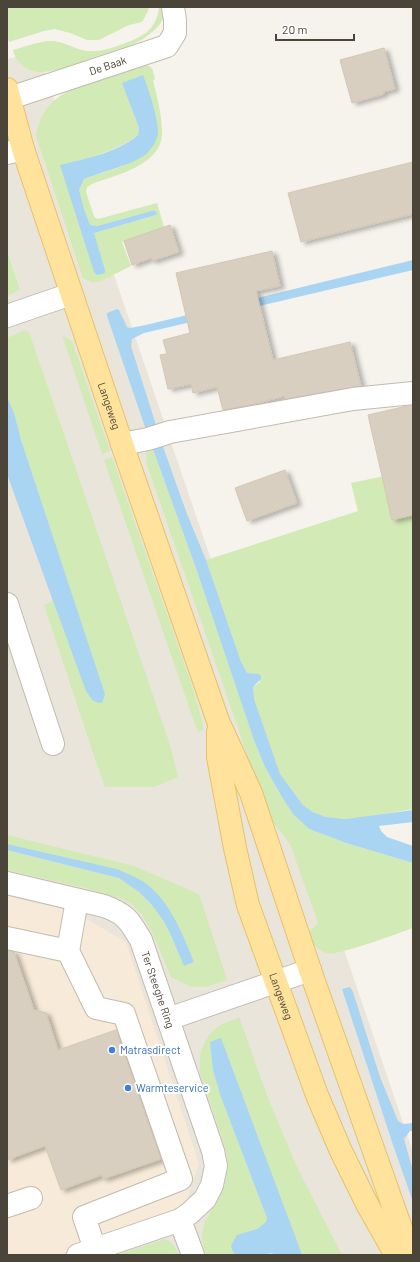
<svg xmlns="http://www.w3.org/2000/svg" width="420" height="1262" font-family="Barlow,sans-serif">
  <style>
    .residential { fill: #eae5da }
    .commercial { fill: #f7ead8 }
    .green { fill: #d2eab5; fill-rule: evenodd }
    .water { fill: #a9d4f2 }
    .building { fill: #d8cfc1; stroke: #d3c7b4; filter: url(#shadow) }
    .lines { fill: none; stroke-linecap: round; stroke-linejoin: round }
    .minor-casing { stroke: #c2bbae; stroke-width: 24 }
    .major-casing { stroke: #e6c16a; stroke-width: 24 }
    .minor { stroke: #fff; stroke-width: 22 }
    .major { stroke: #ffe39c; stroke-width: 22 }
    .shop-dot { fill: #3f7fe0; stroke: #fff; stroke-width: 1.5 }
    .labels { text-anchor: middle; stroke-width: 4; stroke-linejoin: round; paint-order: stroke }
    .street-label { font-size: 11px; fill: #4b4439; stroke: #fff }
    .shop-label { font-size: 11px; fill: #366cbe; stroke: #fff; text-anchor: start }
  </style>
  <defs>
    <filter id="shadow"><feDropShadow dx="4.5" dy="2.5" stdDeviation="2" flood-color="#0004"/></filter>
  </defs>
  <rect width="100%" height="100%" fill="#f6f3ec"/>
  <path class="residential" d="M 38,52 L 413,1152 L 413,1255 L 7,1255 L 7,59 Z"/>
  <path class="commercial" d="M 7,896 L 75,912 L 126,942 L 199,1163 L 184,1209 L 59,1255 L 7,1255 Z"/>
  <g class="green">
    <path d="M 7,7 L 149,7 L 148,11 L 142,22 L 129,25 L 99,40 L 87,40 L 70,33 L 55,29 L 44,31 L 9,42 L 7,34 Z"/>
    <path d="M 159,7 L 166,7 C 164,19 161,25 151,33 C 137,46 113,50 95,57 C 79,62 60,72 42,72 C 28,72 16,64 13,50 C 24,47 37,42 49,41 C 63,40 73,49 87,51 C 99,52 109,49 120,45 C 140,38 157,31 159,7 Z"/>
    <path d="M 147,65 L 152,68 L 155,79 L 153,80 C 157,97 162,115 162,132 C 163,165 116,175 92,184 L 87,187 L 86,192 L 94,217 L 98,219 L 157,203 L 164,227 L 122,242 L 131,266 L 101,281 L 93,283 L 83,278 L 36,136 C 39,113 52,99 72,89 ZM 122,83 L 149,151 C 131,166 106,171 84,179 L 79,190 L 84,209 L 90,225 L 97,226 L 155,210 L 156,211 L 156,215 L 93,233 L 105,270 L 97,275 L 94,272 L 61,165 C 87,158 116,152 138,135 L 139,128 Z"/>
    <path d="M 7,251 L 20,290 L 7,296 Z"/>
    <path d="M 25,330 L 29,332 L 170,745 L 178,777 L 154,787 L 105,787 L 97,765 L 44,605 L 53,601 L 86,691 L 93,701 L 101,702 L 105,694 L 21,440 L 14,413 L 7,397 L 7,338 Z"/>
    <path d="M 62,335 L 72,341 L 110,451 L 102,454 Z"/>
    <path d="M 152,447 L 197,571 L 254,740 L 265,767 L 282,797 L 293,814 L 309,829 L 346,843 L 413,863 L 413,928 C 398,933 337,957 326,953 C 318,950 311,942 307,934 L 318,923 L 290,844 L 266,813 L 238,728 L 147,465 L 146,454 L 148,449 Z"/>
    <path d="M 112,457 L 193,689 L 202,721 L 203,729 L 198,733 L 104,460 Z"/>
    <path d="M 413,470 L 413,809 L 359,818 L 346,819 L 326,817 L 313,812 L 303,805 L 280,774 L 254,699 L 253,687 L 260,682 L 258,674 L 247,673 L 241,662 L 206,560 L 358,511 L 351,483 Z"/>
    <path d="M 7,835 L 134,866 L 199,894 L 227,980 L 206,987 L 191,987 L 171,977 L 153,934 L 142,915 L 132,904 L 122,899 L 85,888 L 7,870 L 7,850 L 119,878 L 139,892 L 152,905 L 163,920 L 170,933 L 184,966 L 172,915 L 117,869 L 7,844 Z"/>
    <path d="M 239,1017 L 268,1098 L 297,1167 L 342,1255 L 302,1255 L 221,1038 L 221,1097 L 267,1218 L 266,1222 L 257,1229 L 237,1235 L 233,1252 L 236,1255 L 206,1255 L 204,1247 L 202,1235 L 204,1224 L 225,1185 L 228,1167 L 226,1150 L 200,1073 C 198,1057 202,1039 216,1028 C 223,1023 231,1021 239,1017 Z"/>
    <path d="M 165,1239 C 173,1242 175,1247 178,1255 L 117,1255 Z"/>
  </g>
  <g class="water">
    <path d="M 143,75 C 149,91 154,106 157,122 C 157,125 158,129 158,132 C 157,142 150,152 142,157 C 128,166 101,172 84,179 L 79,190 L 84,209 L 90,225 L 97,226 L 155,210 L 157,214 L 156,215 L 94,233 L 105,270 L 105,273 L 97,275 L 94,272 L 60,165 C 86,158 117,153 138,135 L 139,128 L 122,83 Z"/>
    <path d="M 413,260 L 413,270 L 144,333 L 132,339 L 131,346 L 162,444 L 187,514 L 206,560 L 241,662 L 247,673 L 259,674 L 261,676 L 261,679 L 253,687 L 254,699 L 280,774 L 303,805 L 313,812 L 326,817 L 346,819 L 413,810 L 413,822 L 379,826 L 381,831 L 387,837 L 413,846 L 413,863 L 346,843 L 309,829 L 293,814 L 282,797 L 265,767 L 254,740 L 197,571 L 146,430 L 107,316 L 107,313 L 117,309 L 119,310 L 127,327 L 130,328 L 146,325 Z"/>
    <path d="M 7,391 L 7,397 L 14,413 L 21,440 L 105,694 L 102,703 C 92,703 91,698 86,691 L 53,601 L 7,474 Z"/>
    <path d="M 7,844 L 117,869 C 128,874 139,878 148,885 C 171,904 183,935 194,962 L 184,966 L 170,933 L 163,920 L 152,905 L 139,892 L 119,878 L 7,850 Z"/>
    <path d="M 350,987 L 353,992 L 380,1077 L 398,1121 L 403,1124 L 413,1123 L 413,1131 L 410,1131 L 404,1139 L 413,1171 L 413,1202 L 393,1145 L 342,989 Z"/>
    <path d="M 221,1038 L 297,1241 L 302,1255 L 277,1255 L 271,1253 L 263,1255 L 236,1255 L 233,1252 L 231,1246 L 237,1235 L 257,1229 L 266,1222 L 267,1218 L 221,1097 L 213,1070 L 210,1042 Z"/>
  </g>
  <g class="building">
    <path d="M 384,48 L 395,89 L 383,92 L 384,94 L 352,103 L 340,60 Z"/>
    <path d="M 413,162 L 413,214 L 301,242 L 288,193 Z"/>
    <path d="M 170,225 L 179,252 L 152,261 L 151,258 L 132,265 L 124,241 Z"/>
    <path d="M 272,251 L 280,286 L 256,291 L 273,360 L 350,342 L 361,386 L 285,399 L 284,396 L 259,403 L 223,410 L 217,387 L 193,393 L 191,384 L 168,389 L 160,355 L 167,354 L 163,340 L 190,333 L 176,273 Z"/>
    <path d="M 407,406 L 413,406 L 413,515 L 392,520 L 368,415 Z"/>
    <path d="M 285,470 L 297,503 L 247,521 L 235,488 Z"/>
    <path d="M 7,951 L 14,952 L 34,1010 L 46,1013 L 58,1050 L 116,1030 L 161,1159 L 103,1179 L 102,1175 L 61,1190 L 45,1146 L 7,1160 Z"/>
  </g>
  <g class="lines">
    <defs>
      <g id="minor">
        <path id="s1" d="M 10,98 L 167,46 L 175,33 L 175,20 L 173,7"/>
        <path d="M 7,153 L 23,149"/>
        <path d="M 7,316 L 71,294"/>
        <path d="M 122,444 L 148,439 L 170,432 L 353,399 L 413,393"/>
        <path d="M 7,604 L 53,744"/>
        <path id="s2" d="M 7,883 L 104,906 C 126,914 129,920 141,940 L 213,1151 L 216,1166 L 212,1185 L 205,1199 L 190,1213 L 180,1220 L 78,1255"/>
        <path d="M 7,938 L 68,951 L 96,1008 L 124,1014 L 181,1179 L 84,1217 L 95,1249"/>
        <path d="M 68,951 L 77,900"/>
        <path d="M 168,1019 L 310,970"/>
        <path d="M 7,1206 L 31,1198"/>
        <path d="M 180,1220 L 193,1255"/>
      </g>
      <g id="major">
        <path id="s3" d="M 7,89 L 23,149 L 122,444 L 218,721 L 251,793 L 310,970 L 402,1231 L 405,1255"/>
        <path id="s4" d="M 218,732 L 218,757 L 235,848 L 248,905 L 317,1095 L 340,1149 L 367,1204 L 396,1255"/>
      </g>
    </defs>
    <use href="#minor" class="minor-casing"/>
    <use href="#major" class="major-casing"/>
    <use href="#minor" class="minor"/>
    <use href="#major" class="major"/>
  </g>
  <g class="shop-dot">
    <circle cx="112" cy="1050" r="4"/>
    <circle cx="128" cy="1088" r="4"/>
  </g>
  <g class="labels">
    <g class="street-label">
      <text dy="4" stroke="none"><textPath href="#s1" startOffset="103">De Baak</textPath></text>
      <text dy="4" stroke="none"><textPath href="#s3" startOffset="333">Langeweg</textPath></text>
      <text dy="4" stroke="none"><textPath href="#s2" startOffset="204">Ter Steeghe Ring</textPath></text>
      <text dy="4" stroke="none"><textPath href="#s4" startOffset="273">Langeweg</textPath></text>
    </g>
    <g class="shop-label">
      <text x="120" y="1054">Matrasdirect</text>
      <text x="136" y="1092">Warmteservice</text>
    </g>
  </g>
  <rect width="420" height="1262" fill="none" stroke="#4b4439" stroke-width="16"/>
  <path d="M276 34v6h78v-6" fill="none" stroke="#4b4439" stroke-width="2"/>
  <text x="282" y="34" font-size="12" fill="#4b4439" stroke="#ffffff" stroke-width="3" paint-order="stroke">20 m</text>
</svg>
